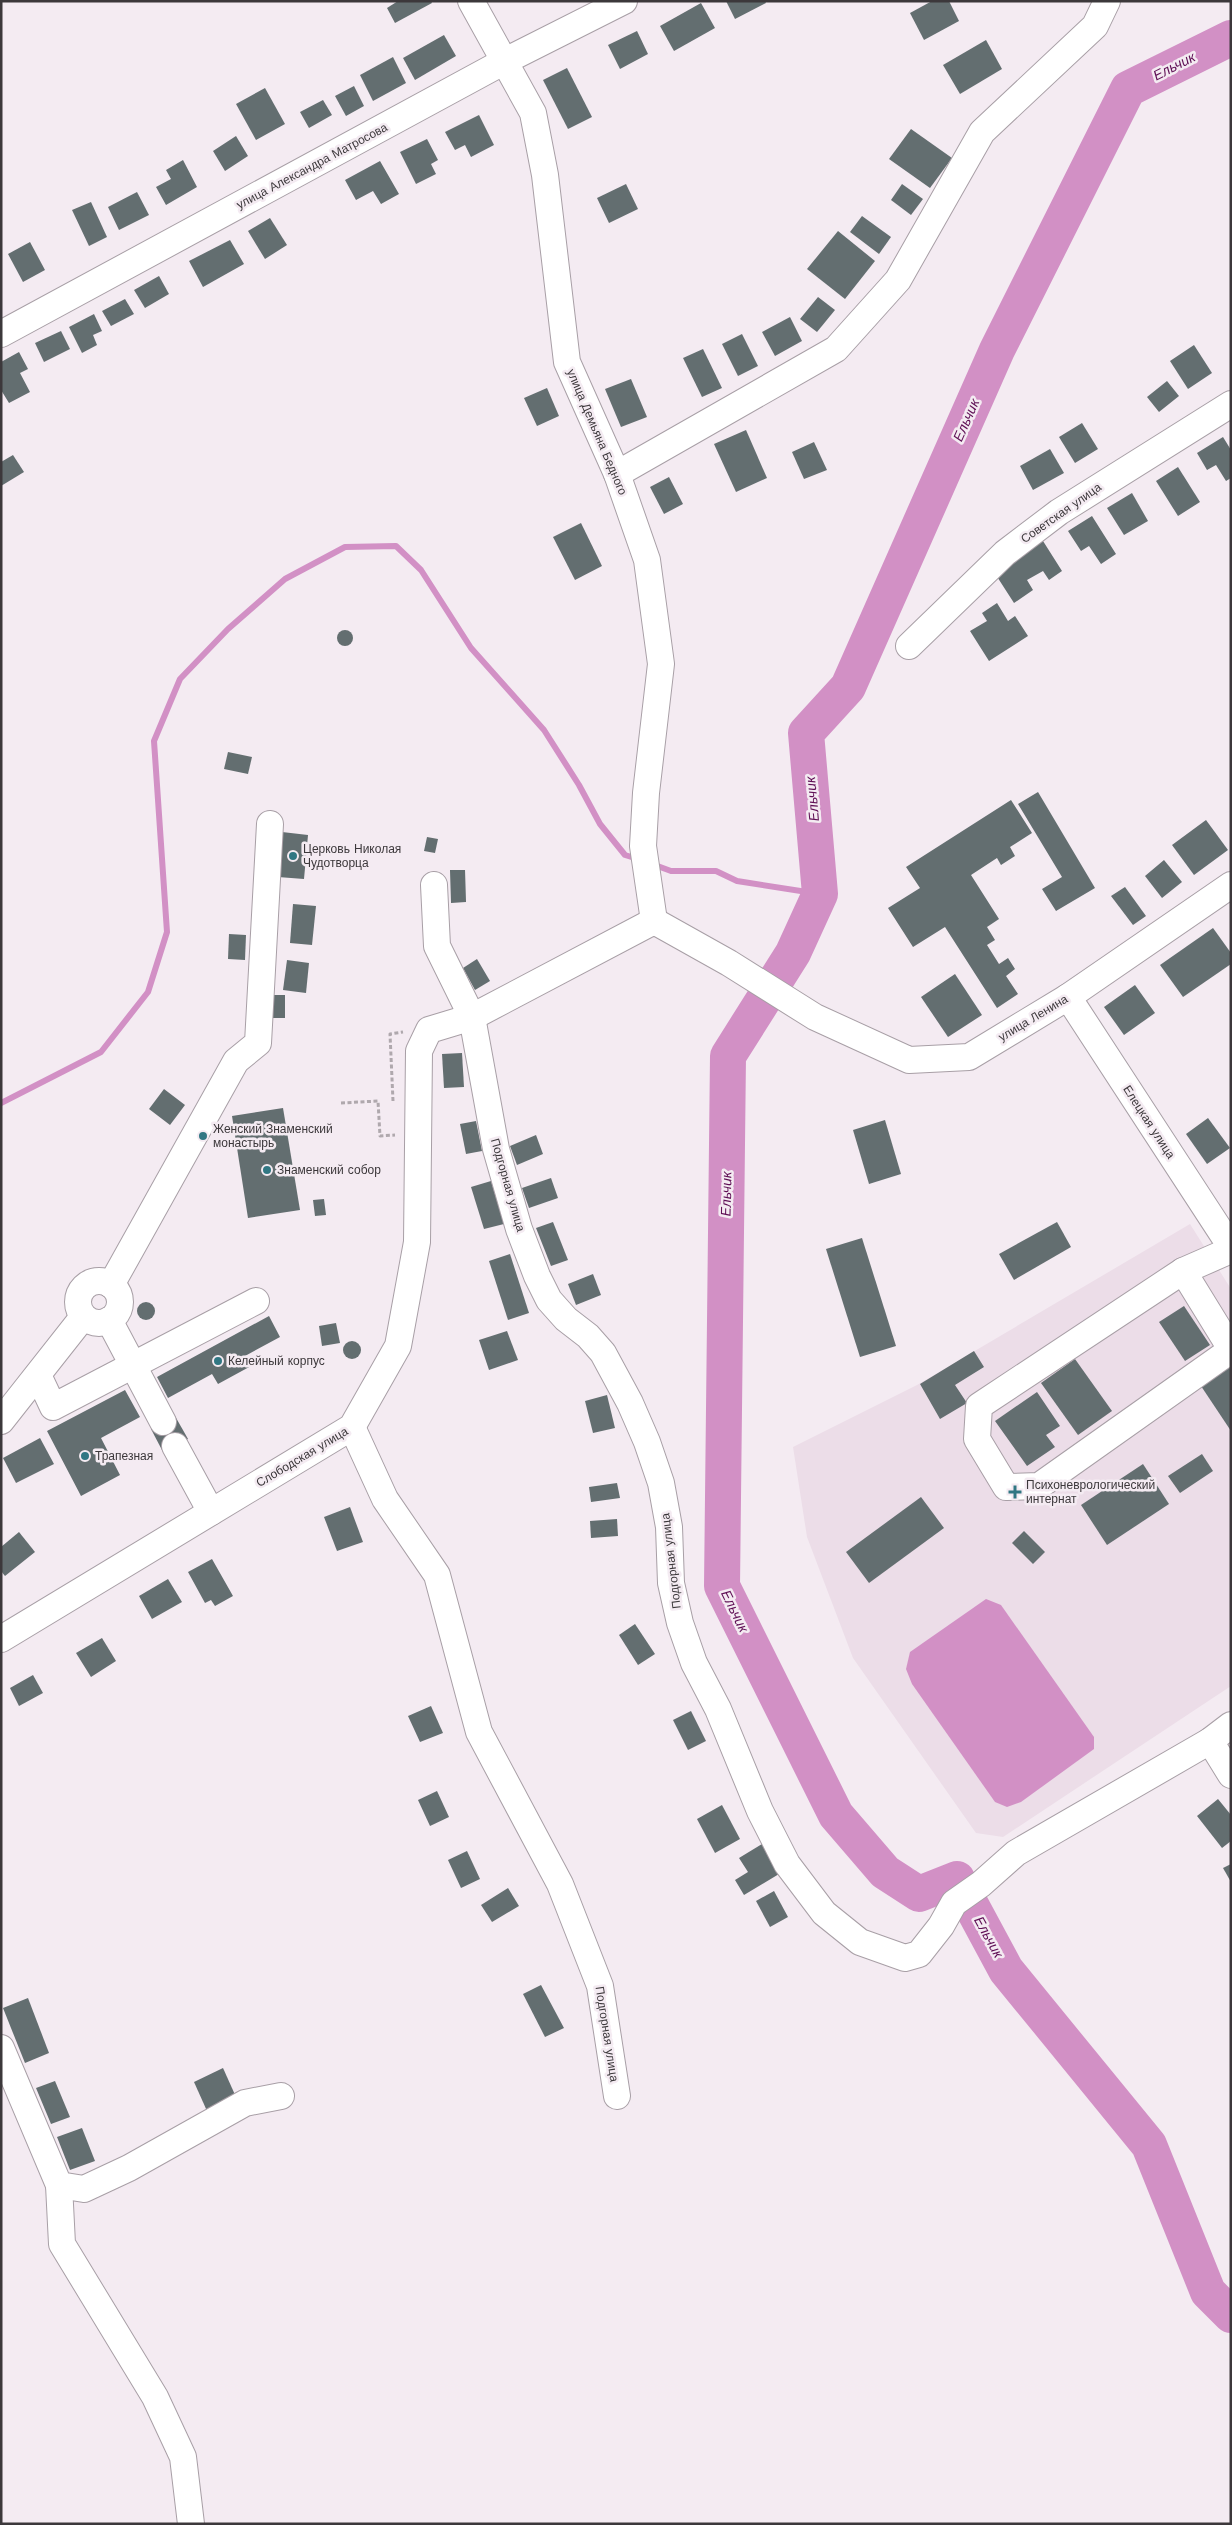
<svg xmlns="http://www.w3.org/2000/svg" width="1232" height="2525" font-family="'Work Sans',sans-serif">
  <style>
    .built { fill: #ecdde8 }
    .water { fill: #d290c5 }
    .lines { fill: none; stroke-linecap: round; stroke-linejoin: round }
    .stream { stroke: #d290c5; stroke-width: 6 }
    .river { stroke: #d290c5; stroke-width: 36 }
    .building { fill: #636e70 }
    .minor-casing { stroke: #a89fa6; stroke-width: 28 }
    .path { stroke: #afa8ad; stroke-width: 3; stroke-dasharray: 4 2.5; stroke-linecap: butt }
    .minor { stroke: #fff; stroke-width: 26 }
    .poi-dot { fill: #317783; stroke: #f4ebf2; stroke-width: 2 }
    .labels { text-anchor: middle; stroke-width: 5; stroke-linejoin: round; paint-order: stroke }
    .street-label { font-size: 12px; fill: #3c383b; stroke: #f4ebf2 }
    .poi-label { font-size: 12px; fill: #3c383b; stroke: #f4ebf2; text-anchor: start }
    .water-label { font-size: 14px; font-style: italic; fill: #5f0f55; stroke: #f4ebf2 }
  </style>
  <rect width="100%" height="100%" fill="#f4ebf2"/>
  <path class="built" d="M 1190,1224 L 1231,1289 L 1231,1686 L 1003,1837 L 976,1833 L 853,1658 L 807,1537 L 793,1447 L 917,1385 Z"/>
  <path class="water" d="M 986,1599 L 1001,1605 L 1094,1737 L 1094,1749 L 1021,1802 L 1007,1807 L 995,1802 L 912,1684 L 906,1669 L 910,1652 Z"/>
  <g class="lines">
    <g class="stream">
      <path d="M 652,864 L 671,871 L 716,871 L 737,881 L 820,894"/>
      <path d="M 1,1103 L 101,1052 L 148,992 L 167,932 L 154,741 L 180,679 L 228,629 L 285,579 L 345,547 L 396,546 L 421,570 L 471,648 L 544,730 L 579,785 L 600,824 L 625,855 L 638,859"/>
    </g>
    <path class="river" d="M 1231,38 L 1128,89 L 997,350 L 848,687 L 806,733 L 820,894 L 793,953 L 728,1056 L 722,1586 L 836,1815 L 885,1872 L 919,1894 L 957,1879 L 1006,1970 L 1149,2145 L 1208,2292 L 1231,2315"/>
  </g>
  <g class="building">
    <path d="M 398,1 L 431,1 L 432,3 L 395,23 L 387,8 Z"/>
    <path d="M 726,1 L 765,1 L 766,3 L 735,19 Z"/>
    <path d="M 932,1 L 949,1 L 959,21 L 924,40 L 910,13 Z"/>
    <path d="M 701,3 L 715,28 L 674,51 L 660,26 Z"/>
    <path d="M 637,31 L 648,54 L 620,69 L 608,45 Z"/>
    <path d="M 444,35 L 456,56 L 415,80 L 403,58 Z"/>
    <path d="M 986,40 L 1002,69 L 960,94 L 943,65 Z"/>
    <path d="M 393,57 L 406,83 L 373,101 L 360,75 Z"/>
    <path d="M 567,68 L 592,117 L 568,129 L 543,80 Z"/>
    <path d="M 354,86 L 364,106 L 346,116 L 335,96 Z"/>
    <path d="M 265,88 L 285,124 L 256,140 L 236,104 Z"/>
    <path d="M 323,100 L 332,115 L 309,128 L 300,112 Z"/>
    <path d="M 479,115 L 494,145 L 471,157 L 465,145 L 455,150 L 445,132 Z"/>
    <path d="M 911,129 L 952,158 L 930,188 L 889,159 Z"/>
    <path d="M 236,136 L 248,156 L 225,171 L 213,151 Z"/>
    <path d="M 427,139 L 438,160 L 431,164 L 436,174 L 416,184 L 400,152 Z"/>
    <path d="M 183,160 L 197,187 L 166,205 L 156,187 L 171,179 L 166,170 Z"/>
    <path d="M 380,161 L 399,194 L 381,204 L 373,191 L 356,200 L 345,180 Z"/>
    <path d="M 626,184 L 638,209 L 609,223 L 597,198 Z"/>
    <path d="M 902,184 L 923,199 L 911,215 L 891,200 Z"/>
    <path d="M 137,192 L 149,215 L 119,230 L 108,207 Z"/>
    <path d="M 91,202 L 107,237 L 89,246 L 72,210 Z"/>
    <path d="M 862,216 L 891,237 L 879,254 L 850,232 Z"/>
    <path d="M 270,218 L 287,245 L 265,259 L 248,231 Z"/>
    <path d="M 838,231 L 875,261 L 845,299 L 807,269 Z"/>
    <path d="M 230,240 L 244,264 L 203,287 L 189,261 Z"/>
    <path d="M 30,242 L 45,270 L 23,282 L 8,254 Z"/>
    <path d="M 159,276 L 169,294 L 145,308 L 134,290 Z"/>
    <path d="M 818,297 L 835,310 L 817,332 L 800,319 Z"/>
    <path d="M 125,299 L 134,314 L 111,326 L 102,311 Z"/>
    <path d="M 94,314 L 102,331 L 93,335 L 97,345 L 82,353 L 69,327 Z"/>
    <path d="M 790,317 L 802,341 L 775,356 L 762,332 Z"/>
    <path d="M 61,331 L 70,349 L 44,362 L 35,343 Z"/>
    <path d="M 742,334 L 758,366 L 738,376 L 722,344 Z"/>
    <path d="M 1194,345 L 1212,373 L 1188,389 L 1170,361 Z"/>
    <path d="M 703,349 L 722,388 L 702,397 L 683,358 Z"/>
    <path d="M 19,352 L 28,369 L 20,373 L 30,392 L 9,403 L 1,390 L 1,362 Z"/>
    <path d="M 631,379 L 647,417 L 621,427 L 605,389 Z"/>
    <path d="M 1167,381 L 1179,396 L 1159,412 L 1147,397 Z"/>
    <path d="M 547,388 L 559,416 L 537,426 L 524,398 Z"/>
    <path d="M 1082,423 L 1098,449 L 1075,463 L 1059,437 Z"/>
    <path d="M 746,430 L 767,478 L 736,492 L 714,444 Z"/>
    <path d="M 1223,437 L 1231,450 L 1231,478 L 1226,481 L 1216,465 L 1207,470 L 1197,453 Z"/>
    <path d="M 814,442 L 827,470 L 804,479 L 792,452 Z"/>
    <path d="M 1050,449 L 1064,473 L 1033,490 L 1020,466 Z"/>
    <path d="M 13,455 L 24,472 L 1,486 L 1,462 Z"/>
    <path d="M 1178,467 L 1200,502 L 1178,516 L 1156,481 Z"/>
    <path d="M 669,477 L 683,504 L 664,514 L 650,487 Z"/>
    <path d="M 1132,493 L 1148,521 L 1124,535 L 1107,508 Z"/>
    <path d="M 1092,516 L 1116,554 L 1101,564 L 1089,546 L 1081,551 L 1068,531 Z"/>
    <path d="M 581,523 L 602,566 L 575,580 L 553,537 Z"/>
    <path d="M 1043,541 L 1062,571 L 1049,580 L 1043,571 L 1027,580 L 1033,590 L 1014,603 L 994,572 Z"/>
    <path d="M 997,603 L 1008,621 L 1015,616 L 1028,636 L 989,661 L 970,631 L 987,621 L 982,613 Z"/>
    <circle cx="345" cy="638" r="8"/>
    <path d="M 228,752 L 252,757 L 248,774 L 224,769 Z"/>
    <path d="M 1038,792 L 1095,888 L 1056,911 L 1042,889 L 1062,877 L 1018,804 Z"/>
    <path d="M 1011,800 L 1032,833 L 1010,847 L 1015,856 L 1001,865 L 997,858 L 971,875 L 999,919 L 987,927 L 995,940 L 987,945 L 999,964 L 1008,958 L 1015,969 L 1006,976 L 1018,994 L 997,1008 L 945,927 L 913,947 L 888,908 L 920,888 L 906,867 Z"/>
    <path d="M 1206,820 L 1228,850 L 1194,875 L 1172,845 Z"/>
    <path d="M 282,832 L 308,835 L 304,879 L 278,877 Z"/>
    <path d="M 427,837 L 438,839 L 435,853 L 424,851 Z"/>
    <path d="M 1164,860 L 1182,882 L 1162,898 L 1145,876 Z"/>
    <path d="M 450,870 L 465,870 L 466,902 L 451,903 Z"/>
    <path d="M 1125,887 L 1146,916 L 1133,925 L 1111,896 Z"/>
    <path d="M 293,904 L 316,906 L 312,945 L 290,943 Z"/>
    <path d="M 1213,928 L 1231,953 L 1231,964 L 1183,997 L 1160,965 Z"/>
    <path d="M 229,934 L 246,935 L 245,960 L 228,959 Z"/>
    <path d="M 477,959 L 490,981 L 475,990 L 463,968 Z"/>
    <path d="M 287,960 L 309,963 L 306,993 L 283,990 Z"/>
    <path d="M 955,974 L 982,1015 L 948,1037 L 921,997 Z"/>
    <path d="M 1135,985 L 1155,1013 L 1124,1035 L 1104,1007 Z"/>
    <path d="M 270,995 L 285,995 L 285,1018 L 271,1018 Z"/>
    <path d="M 462,1053 L 464,1087 L 444,1088 L 442,1054 Z"/>
    <path d="M 164,1089 L 185,1105 L 170,1125 L 149,1109 Z"/>
    <path d="M 283,1108 L 300,1210 L 248,1218 L 232,1116 Z"/>
    <path d="M 1208,1118 L 1230,1148 L 1207,1164 L 1186,1134 Z"/>
    <path d="M 885,1120 L 901,1174 L 869,1184 L 853,1130 Z"/>
    <path d="M 476,1121 L 482,1151 L 466,1154 L 460,1124 Z"/>
    <path d="M 536,1135 L 543,1154 L 517,1165 L 510,1146 Z"/>
    <path d="M 551,1178 L 558,1198 L 529,1208 L 522,1188 Z"/>
    <path d="M 491,1181 L 504,1224 L 484,1229 L 471,1187 Z"/>
    <path d="M 324,1199 L 326,1215 L 315,1216 L 313,1200 Z"/>
    <path d="M 553,1222 L 568,1260 L 551,1266 L 536,1228 Z"/>
    <path d="M 1057,1222 L 1071,1247 L 1014,1280 L 999,1254 Z"/>
    <path d="M 862,1238 L 896,1346 L 860,1357 L 826,1249 Z"/>
    <path d="M 510,1254 L 529,1313 L 508,1320 L 489,1261 Z"/>
    <path d="M 593,1274 L 601,1295 L 576,1305 L 568,1284 Z"/>
    <circle cx="146" cy="1311" r="9"/>
    <path d="M 1184,1306 L 1210,1345 L 1185,1361 L 1159,1322 Z"/>
    <path d="M 269,1316 L 280,1337 L 245,1356 L 251,1366 L 218,1384 L 212,1374 L 168,1398 L 157,1377 Z"/>
    <path d="M 336,1323 L 340,1343 L 322,1346 L 319,1326 Z"/>
    <path d="M 507,1331 L 518,1360 L 489,1370 L 479,1340 Z"/>
    <circle cx="352" cy="1350" r="9"/>
    <path d="M 974,1351 L 984,1367 L 955,1385 L 967,1403 L 940,1419 L 920,1384 Z"/>
    <path d="M 1075,1359 L 1112,1411 L 1078,1435 L 1041,1383 Z"/>
    <path d="M 1229,1367 L 1231,1370 L 1231,1431 L 1201,1386 Z"/>
    <path d="M 125,1390 L 140,1417 L 101,1438 L 120,1475 L 81,1496 L 47,1431 Z"/>
    <path d="M 1037,1392 L 1060,1426 L 1046,1435 L 1055,1447 L 1027,1466 L 995,1421 Z"/>
    <path d="M 607,1395 L 615,1428 L 593,1433 L 585,1401 Z"/>
    <path d="M 175,1416 L 188,1439 L 163,1452 L 151,1429 Z"/>
    <path d="M 40,1438 L 54,1464 L 16,1483 L 3,1458 Z"/>
    <path d="M 1202,1454 L 1213,1471 L 1180,1493 L 1168,1476 Z"/>
    <path d="M 1143,1464 L 1169,1504 L 1107,1545 L 1081,1505 Z"/>
    <path d="M 617,1483 L 620,1498 L 591,1502 L 589,1487 Z"/>
    <path d="M 921,1497 L 944,1528 L 869,1583 L 846,1552 Z"/>
    <path d="M 350,1507 L 363,1542 L 337,1551 L 324,1517 Z"/>
    <path d="M 617,1519 L 618,1536 L 591,1538 L 590,1521 Z"/>
    <path d="M 1024,1531 L 1045,1552 L 1033,1564 L 1012,1543 Z"/>
    <path d="M 19,1532 L 35,1552 L 5,1576 L 1,1571 L 1,1547 Z"/>
    <path d="M 212,1559 L 233,1596 L 215,1606 L 211,1600 L 205,1603 L 188,1572 Z"/>
    <path d="M 168,1579 L 182,1602 L 152,1619 L 139,1596 Z"/>
    <path d="M 635,1624 L 655,1654 L 638,1665 L 619,1635 Z"/>
    <path d="M 102,1638 L 116,1661 L 91,1677 L 76,1653 Z"/>
    <path d="M 33,1675 L 43,1693 L 19,1706 L 10,1688 Z"/>
    <path d="M 431,1706 L 443,1733 L 420,1742 L 408,1716 Z"/>
    <path d="M 691,1711 L 706,1741 L 688,1750 L 673,1720 Z"/>
    <path d="M 437,1791 L 449,1817 L 430,1826 L 418,1800 Z"/>
    <path d="M 1218,1799 L 1231,1815 L 1231,1841 L 1222,1848 L 1197,1816 Z"/>
    <path d="M 722,1805 L 740,1839 L 715,1853 L 697,1819 Z"/>
    <path d="M 762,1844 L 779,1874 L 744,1895 L 735,1880 L 748,1872 L 739,1858 Z"/>
    <path d="M 467,1851 L 480,1879 L 461,1888 L 448,1860 Z"/>
    <path d="M 1231,1864 L 1231,1882 L 1223,1868 Z"/>
    <path d="M 508,1888 L 519,1906 L 492,1922 L 481,1905 Z"/>
    <path d="M 774,1891 L 788,1917 L 770,1927 L 756,1901 Z"/>
    <path d="M 541,1985 L 564,2028 L 545,2037 L 523,1994 Z"/>
    <path d="M 28,1998 L 49,2053 L 25,2063 L 3,2008 Z"/>
    <path d="M 223,2068 L 236,2097 L 207,2111 L 194,2082 Z"/>
    <path d="M 55,2081 L 70,2117 L 51,2124 L 36,2088 Z"/>
    <path d="M 82,2128 L 95,2161 L 70,2170 L 57,2137 Z"/>
  </g>
  <g class="lines">
    <defs>
      <g id="minor">
        <path d="M 471,1 L 533,113 L 545,175 L 567,362 L 617,474 L 647,560 L 661,664 L 646,793 L 643,846 L 654,921"/>
        <path d="M 1,334 L 503,62 L 624,1"/>
        <path d="M 617,474 L 836,349 L 898,280 L 982,132 L 1095,26 L 1107,1"/>
        <path d="M 909,646 L 1005,553 L 1059,512 L 1231,404"/>
        <path d="M 434,885 L 437,946 L 472,1017 L 496,1149 L 519,1229 L 537,1276 L 549,1300 L 566,1319 L 588,1336 L 603,1353 L 630,1403 L 647,1442 L 661,1483 L 669,1527 L 671,1583 L 680,1623 L 694,1663 L 718,1709 L 760,1811 L 787,1864 L 824,1913 L 860,1942 L 905,1958 L 919,1954 L 941,1926 L 954,1903 L 981,1884 L 1016,1853 L 1210,1741 L 1231,1725"/>
        <path d="M 1068,997 L 1231,1247"/>
        <path d="M 1231,1250 L 1183,1271 L 979,1406 L 977,1439 L 1006,1487 L 1039,1486 L 1231,1350"/>
        <path d="M 1183,1271 L 1231,1349"/>
        <circle cx="99" cy="1302" r="21"/>
        <path d="M 111,1285 L 236,1061 L 258,1043 L 270,824"/>
        <path d="M 109,1320 L 163,1422"/>
        <path d="M 38,1375 L 53,1407 L 256,1301"/>
        <path d="M 1,1421 L 83,1317"/>
        <path d="M 352,1427 L 385,1499 L 437,1575 L 479,1732 L 560,1884 L 600,1986 L 617,2096"/>
        <path d="M 175,1446 L 211,1512"/>
        <path d="M 1,1639 L 352,1427 L 398,1346 L 417,1242 L 419,1051 L 429,1030 L 472,1017 L 654,921 L 729,963 L 815,1017 L 909,1060 L 969,1057 L 1068,997 L 1231,885"/>
        <path d="M 1210,1741 L 1231,1775"/>
        <path d="M 1,2048 L 59,2185 L 84,2189 L 129,2168 L 245,2103 L 281,2096"/>
        <path d="M 59,2185 L 62,2244 L 155,2397 L 183,2457 L 191,2524"/>
      </g>
    </defs>
    <use href="#minor" class="minor-casing"/>
    <g class="path">
      <path d="M 393,1101 L 390,1034 L 403,1032"/>
      <path d="M 341,1103 L 378,1101 L 380,1136 L 395,1135"/>
    </g>
    <use href="#minor" class="minor"/>
  </g>
  <g class="poi-dot">
    <circle cx="293" cy="856" r="5"/>
    <circle cx="203" cy="1136" r="5"/>
    <circle cx="267" cy="1170" r="5"/>
    <circle cx="218" cy="1361" r="5"/>
    <circle cx="85" cy="1456" r="5"/>
    <path d="M1012.5 1484.5h5v5h5v5h-5v5h-5v-5h-5v-5h5z"/>
  </g>
  <g class="labels">
    <g class="street-label">
      <text transform="translate(312 166) rotate(-28)" y="4">улица Александра Матросова</text>
      <text transform="translate(597 432) rotate(67)" y="4">улица Демьяна Бедного</text>
      <text transform="translate(1061 513) rotate(-35)" y="4">Советская улица</text>
      <text transform="translate(1033 1018) rotate(-31)" y="4">улица Ленина</text>
      <text transform="translate(1149 1122) rotate(57)" y="4">Елецкая улица</text>
      <text transform="translate(508 1185) rotate(74)" y="4">Подгорная улица</text>
      <text transform="translate(302 1457) rotate(-31)" y="4">Слободская улица</text>
      <text transform="translate(671 1561) rotate(-97)" y="4">Подгорная улица</text>
      <text transform="translate(607 2034) rotate(81)" y="4">Подгорная улица</text>
    </g>
    <g class="poi-label">
      <text x="303" y="853">Церковь Николая<tspan x="303" dy="14">Чудотворца</tspan></text>
      <text x="213" y="1133">Женский Знаменский<tspan x="213" dy="14">монастырь</tspan></text>
      <text x="277" y="1174">Знаменский собор</text>
      <text x="228" y="1365">Келейный корпус</text>
      <text x="95" y="1460">Трапезная</text>
      <text x="1026" y="1489">Психоневрологический<tspan x="1026" dy="14">интернат</tspan></text>
    </g>
    <g class="water-label">
      <text transform="translate(1174 66) rotate(-27)" y="5">Ельчик</text>
      <text transform="translate(966 420) rotate(-66)" y="5">Ельчик</text>
      <text transform="translate(812 799) rotate(-95)" y="5">Ельчик</text>
      <text transform="translate(726 1194) rotate(-89)" y="5">Ельчик</text>
      <text transform="translate(735 1611) rotate(64)" y="5">Ельчик</text>
      <text transform="translate(989 1937) rotate(61)" y="5">Ельчик</text>
    </g>
  </g>
  <rect width="1232" height="2525" fill="none" stroke="#3c383b" stroke-width="5"/>
</svg>
